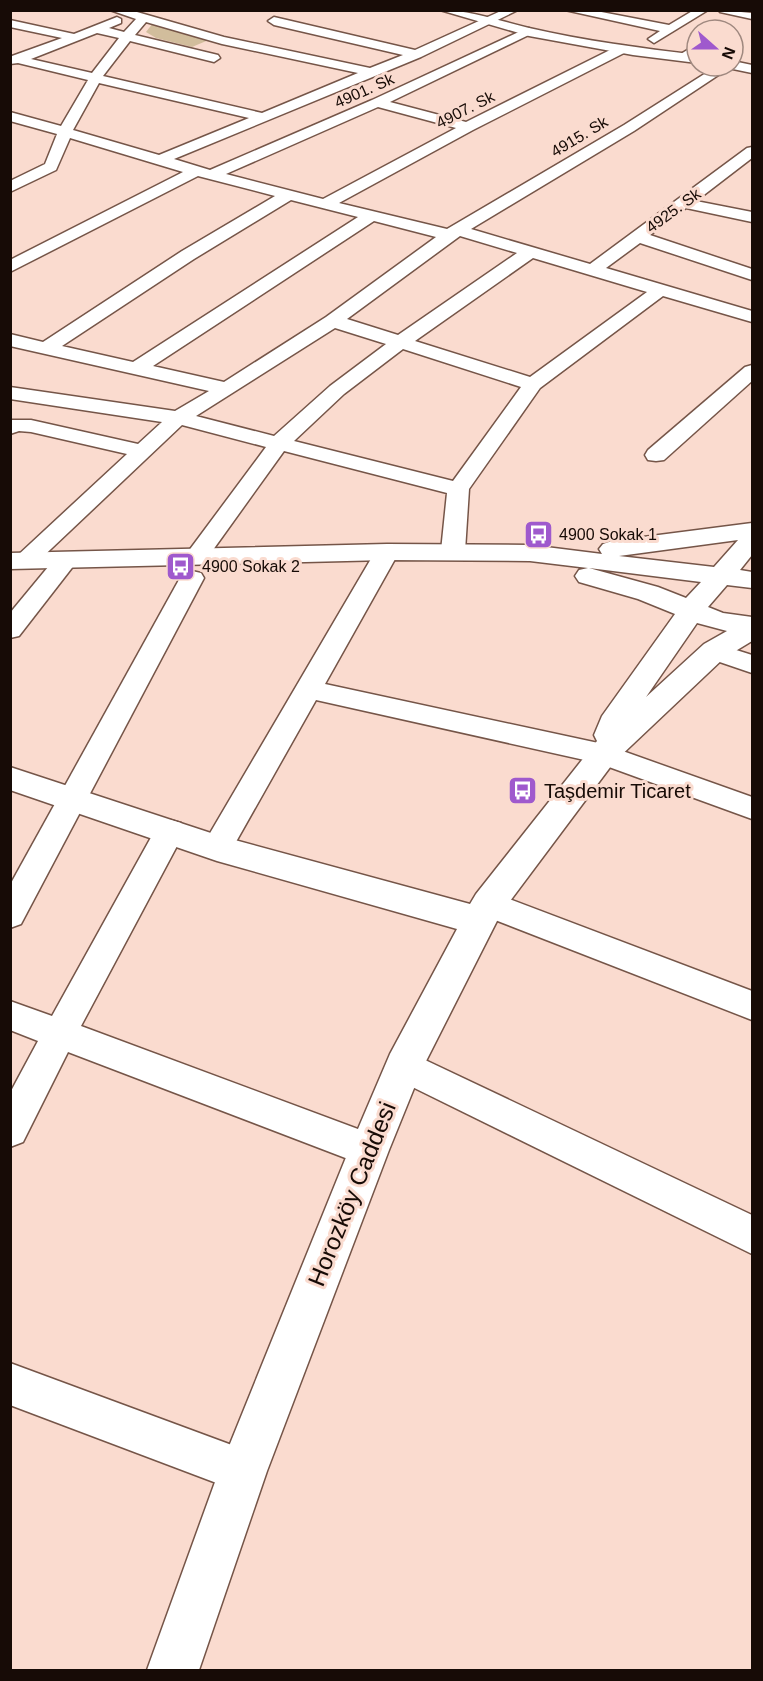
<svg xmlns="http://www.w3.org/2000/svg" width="763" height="1681" font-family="Arial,sans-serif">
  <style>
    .green { fill: #d1bd9c }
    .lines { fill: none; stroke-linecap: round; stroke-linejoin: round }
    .street-casing { stroke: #755548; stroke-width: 3 }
    .secondary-casing { stroke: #755548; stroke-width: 3 }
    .street { fill: #fff; fill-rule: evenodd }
    .secondary { fill: #fff; fill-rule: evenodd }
    .labels { text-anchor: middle; stroke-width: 6; stroke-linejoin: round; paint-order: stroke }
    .far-street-label { font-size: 16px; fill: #170b06; stroke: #fadbcf }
    .far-poi-label { font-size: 16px; fill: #170b06; stroke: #fadbcf; text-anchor: start }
    .poi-label { font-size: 20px; fill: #170b06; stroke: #fadbcf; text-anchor: start }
    .near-street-label { font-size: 24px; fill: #170b06; stroke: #fadbcf }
  </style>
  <rect width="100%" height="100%" fill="#fadbcf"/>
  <path class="green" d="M 153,23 L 211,39 L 192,47 L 156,38 L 146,32 Z"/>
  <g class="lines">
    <defs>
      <g id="street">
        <path d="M 110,10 L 130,10 L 224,37 L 370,68 L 403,55 L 274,25 L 268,21 L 274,17 L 415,50 L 503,10 L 518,10 L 421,57 L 174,159 L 210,170 L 372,100 L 525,29 L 529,28 L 535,32 L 390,102 L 466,122 L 618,46 L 626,46 L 628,49 L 626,52 L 473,130 L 339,203 L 447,229 L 624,125 L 717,66 L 732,66 L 634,131 L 471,229 L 590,264 L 747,148 L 752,147 L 752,158 L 696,201 L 752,212 L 752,222 L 686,208 L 650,235 L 752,269 L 752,280 L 640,243 L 606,268 L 752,311 L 752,322 L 663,296 L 540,388 L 469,489 L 465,551 L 461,556 L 453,558 L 445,556 L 441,551 L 447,493 L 284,451 L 205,561 L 197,563 L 189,561 L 185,556 L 266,447 L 182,425 L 33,566 L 25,568 L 17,566 L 13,561 L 17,556 L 127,454 L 31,432 L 19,431 L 10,434 L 10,420 L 31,420 L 138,444 L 162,422 L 10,399 L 10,387 L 175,411 L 209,391 L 10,346 L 10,334 L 43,342 L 182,251 L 275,196 L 198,176 L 10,272 L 10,260 L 183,172 L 70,138 L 56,170 L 10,192 L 10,181 L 45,164 L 57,134 L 10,121 L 10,112 L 61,126 L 88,80 L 18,63 L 10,64 L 12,56 L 62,38 L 10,27 L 10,20 L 74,34 L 117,17 L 121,19 L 121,23 L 109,28 L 124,32 L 136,19 ZM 146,22 L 222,44 L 358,73 L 262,113 L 103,76 L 130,41 L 214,62 L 220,58 L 218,55 L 135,35 ZM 97,33 L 119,38 L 92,73 L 31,59 ZM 99,83 L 249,118 L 159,155 L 73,130 ZM 378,107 L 456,128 L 323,199 L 226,174 ZM 291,200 L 358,217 L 133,362 L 62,346 L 194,259 ZM 374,221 L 436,237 L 326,317 L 224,382 L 153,366 ZM 460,236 L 517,253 L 398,335 L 347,319 ZM 533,258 L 647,292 L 530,377 L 415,341 ZM 335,328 L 386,344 L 330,386 L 274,436 L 196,416 ZM 403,349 L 521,387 L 453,481 L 294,441 L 344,394 Z"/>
        <path d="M 565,10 L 591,10 L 669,25 L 694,10 L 708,10 L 654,43 L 648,39 L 660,31 Z"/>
        <path d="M 719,10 L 752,13 L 752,19 L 720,12 Z"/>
        <path d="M 697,44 L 697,53 L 686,60 L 678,60 L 676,57 Z"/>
        <path d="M 752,365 L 752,381 L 664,460 L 656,461 L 648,460 L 645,455 L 648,450 L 745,367 Z"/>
        <path d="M 387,545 L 395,547 L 399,552 L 325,684 L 603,744 L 752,797 L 752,819 L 598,763 L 316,700 L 228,856 L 217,860 L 206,856 L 202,848 L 206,840 L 375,552 L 379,547 Z"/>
        <path d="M 66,553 L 74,555 L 78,560 L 19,636 L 10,638 L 10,613 L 58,555 Z"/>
        <path d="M 192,571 L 201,573 L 204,578 L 21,924 L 10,928 L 10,885 L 180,578 L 183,573 Z"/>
        <path d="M 714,643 L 752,655 L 752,673 L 705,657 L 701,651 L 705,645 Z"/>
        <path d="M 170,820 L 181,823 L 185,831 L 81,1026 L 382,1138 L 387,1150 L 382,1162 L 369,1167 L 68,1052 L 23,1142 L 10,1147 L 10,1093 L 38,1041 L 10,1030 L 10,1001 L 52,1016 L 159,823 Z"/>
        <path d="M 488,891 L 752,991 L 752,1020 L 477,913 L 472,904 L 477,895 Z"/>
        <path d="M 404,1050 L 752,1215 L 752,1254 L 392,1077 L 386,1066 L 392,1055 Z"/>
        <path d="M 10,1363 L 259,1455 L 265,1471 L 259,1487 L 243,1493 L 10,1405 Z"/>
      </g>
      <g id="secondary">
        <path d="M 440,10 C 471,10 499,21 529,28 C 585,41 641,48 697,55 L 697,63 L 633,55 L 529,36 Z"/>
        <path d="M 733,61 L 752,65 L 752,73 L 728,68 L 727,66 L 733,66 Z"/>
        <path d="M 752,523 L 752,555 L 740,570 L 752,572 L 752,588 L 727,585 L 708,607 L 723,613 L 752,617 L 752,641 L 724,658 L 614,762 L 501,913 L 421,1071 L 389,1150 L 267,1471 L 199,1670 L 147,1670 L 219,1471 L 349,1150 L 390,1054 L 457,929 L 217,861 L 10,790 L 10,767 L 220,836 L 470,904 L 476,894 L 597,741 L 594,735 L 602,716 L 675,614 L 638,599 L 579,582 L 575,576 L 579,570 L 588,568 L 530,561 L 387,560 L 10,569 L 10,553 L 387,544 L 530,545 L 602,554 L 599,549 L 603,544 L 612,541 ZM 738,540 L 714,567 L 619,556 ZM 589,568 L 701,582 L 686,598 L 658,587 ZM 697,623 L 727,631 L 704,644 L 646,697 Z"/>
      </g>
    </defs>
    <use href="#street" class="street-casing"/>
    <use href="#secondary" class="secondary-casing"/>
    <use href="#street" class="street"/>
    <use href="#secondary" class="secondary"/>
  </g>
  <defs>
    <symbol id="bus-square" viewBox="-11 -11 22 22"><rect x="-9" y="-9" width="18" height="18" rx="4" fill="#9f59cd" stroke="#fadbcf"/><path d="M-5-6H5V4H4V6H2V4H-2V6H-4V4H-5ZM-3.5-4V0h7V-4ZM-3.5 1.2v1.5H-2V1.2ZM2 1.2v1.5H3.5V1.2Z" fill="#fff"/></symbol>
  </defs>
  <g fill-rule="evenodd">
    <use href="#bus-square" x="522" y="518" width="33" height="33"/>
    <use href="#bus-square" x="164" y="550" width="33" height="33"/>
    <use href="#bus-square" x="506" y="774" width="33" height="33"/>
  </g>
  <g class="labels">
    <g class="far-street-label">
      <text transform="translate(364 90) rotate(-24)" y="6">4901. Sk</text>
      <text transform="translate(465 109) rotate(-27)" y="6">4907. Sk</text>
      <text transform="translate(579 136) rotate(-31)" y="6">4915. Sk</text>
      <text transform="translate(673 210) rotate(-36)" y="6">4925. Sk</text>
    </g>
    <g class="far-poi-label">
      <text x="559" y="540">4900 Sokak 1</text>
      <text x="202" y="572">4900 Sokak 2</text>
    </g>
    <g class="poi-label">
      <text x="544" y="798">Taşdemir Ticaret</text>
    </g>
    <g class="near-street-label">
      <text transform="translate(352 1194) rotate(-68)" y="8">Horozköy Caddesi</text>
    </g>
  </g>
  <rect width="763" height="1681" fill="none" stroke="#170b06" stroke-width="24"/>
  <g transform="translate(715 48) rotate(111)"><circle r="28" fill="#fadbcf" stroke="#9f887f" stroke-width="1.5"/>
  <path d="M0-4.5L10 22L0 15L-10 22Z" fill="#9f59cd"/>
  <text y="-9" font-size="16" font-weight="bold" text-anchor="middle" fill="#170b06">N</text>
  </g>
</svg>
